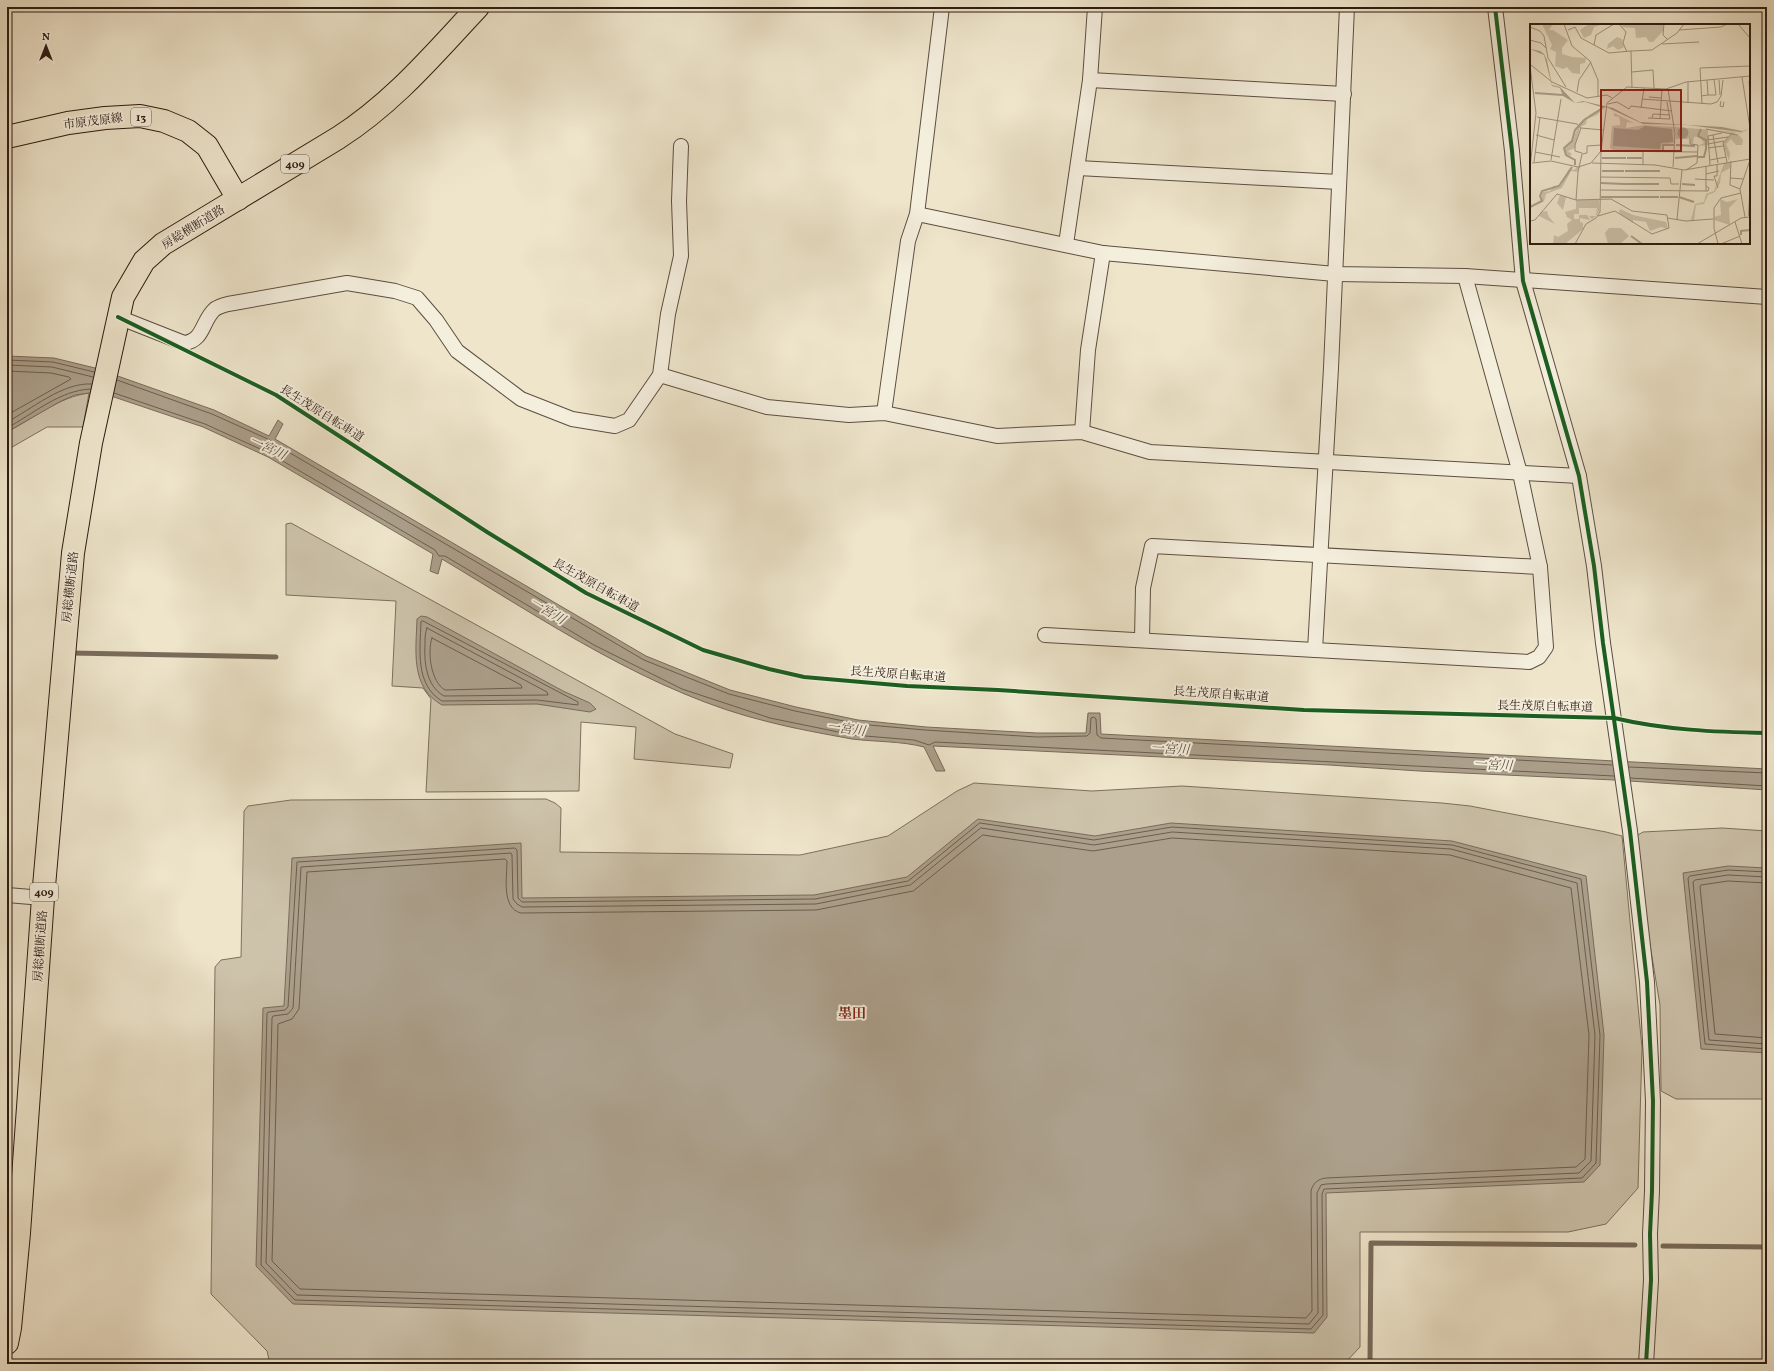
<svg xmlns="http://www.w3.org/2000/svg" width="1774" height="1371" font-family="Vollkorn,'Noto Serif JP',serif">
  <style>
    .green { fill: #cdc3ab; stroke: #7d6f5e }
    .water { fill: #aca08c; stroke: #796b5b }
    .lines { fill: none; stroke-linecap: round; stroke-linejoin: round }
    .shore { stroke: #6c5e4e; stroke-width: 1 }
    .stream { stroke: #796b5b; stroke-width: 5 }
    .minor-casing { stroke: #5d4e40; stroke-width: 16 }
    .primary-casing { stroke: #2d1b11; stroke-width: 24 }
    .trunk-casing { stroke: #2d1b11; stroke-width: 24 }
    .minor { stroke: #f4eedd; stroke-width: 14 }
    .primary { stroke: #eee5cb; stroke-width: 22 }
    .trunk { stroke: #eee5cb; stroke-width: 22 }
    .cycleway-casing { stroke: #f4eedd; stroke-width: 6 }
    .cycleway { stroke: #1b5e20; stroke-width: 4 }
    .labels { text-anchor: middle; stroke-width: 4; stroke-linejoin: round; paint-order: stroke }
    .shield { fill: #f4eedd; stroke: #695a4e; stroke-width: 1 }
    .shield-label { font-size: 11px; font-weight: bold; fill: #2d1b11 }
    .street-label { font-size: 12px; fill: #2d1b11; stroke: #f4eedd }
    .water-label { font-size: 13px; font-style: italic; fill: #605042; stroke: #f4eedd }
    .quarter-label { font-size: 14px; font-weight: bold; fill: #7a1f14; stroke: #f4eedd }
    .inset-river { fill: none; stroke: #aca08c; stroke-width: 2 }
    .inset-road { fill: none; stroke: #a19481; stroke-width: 1 }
    .view { fill: #8f2418; fill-opacity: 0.15; stroke: #8f2418; stroke-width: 2 }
    .inset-edge { fill: none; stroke: #2d1b11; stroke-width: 2 }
  </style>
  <rect width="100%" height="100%" fill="#eee5cb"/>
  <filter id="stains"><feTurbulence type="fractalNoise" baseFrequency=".005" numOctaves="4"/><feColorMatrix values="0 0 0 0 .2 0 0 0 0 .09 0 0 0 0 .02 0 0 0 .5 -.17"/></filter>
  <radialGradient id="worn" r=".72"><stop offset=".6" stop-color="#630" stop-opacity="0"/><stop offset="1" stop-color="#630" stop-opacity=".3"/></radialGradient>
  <g class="green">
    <path d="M 89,393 L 83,427 L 47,427 L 7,450 L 7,432 C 34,418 59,397 89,393 Z"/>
    <path d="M 291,523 L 675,734 L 733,754 L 730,768 L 634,759 L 636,727 L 581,722 L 579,791 L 426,792 L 431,699 L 423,688 L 392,686 L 396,601 L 286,595 L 286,524 Z"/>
    <path d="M 974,783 L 1092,791 L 1182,786 L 1442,803 L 1470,806 L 1606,832 L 1622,836 L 1642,1048 L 1638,1188 L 1606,1224 L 1568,1232 L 1360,1232 L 1360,1347 L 1344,1364 L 270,1364 L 267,1351 L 211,1294 L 215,967 L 221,960 L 241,957 L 244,811 L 248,806 L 291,800 L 546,799 L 555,803 L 561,808 L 560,852 L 800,855 L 888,836 L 957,791 Z"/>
    <path d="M 1722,828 L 1767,831 L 1767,1099 L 1676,1099 L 1661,1091 L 1660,1005 L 1650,945 L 1636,836 L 1643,832 Z"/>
  </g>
  <g class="water">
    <path d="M 7,356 L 54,358 L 95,368 L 214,410 L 269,436 L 278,420 L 283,424 L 275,439 L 646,656 L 730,690 L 796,707 L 858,720 L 926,727 L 1037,733 L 1086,733 L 1088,713 L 1100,713 L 1101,734 L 1767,769 L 1767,790 L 1614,780 L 1419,771 L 1329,765 L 933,746 L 945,771 L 936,771 L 924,747 C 901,741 876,742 852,739 C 825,734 796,729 769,722 C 652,694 544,620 442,559 L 438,574 L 430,571 L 433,554 L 268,457 L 203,427 L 114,397 L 89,393 L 75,395 L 61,401 L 7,432 Z"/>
    <path d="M 421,616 L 427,617 L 563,691 L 590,703 L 596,709 L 590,712 L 537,704 L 442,705 C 410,687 416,651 417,619 Z"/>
    <path d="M 978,819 L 1095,836 L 1171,823 L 1452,841 L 1586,876 L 1604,1035 L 1600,1165 L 1584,1182 L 1326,1193 L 1327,1317 L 1314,1333 L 293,1304 L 256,1266 L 263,1008 L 284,1006 L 292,858 L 521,843 L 522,898 L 814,895 L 907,877 Z"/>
    <path d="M 1728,866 L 1767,868 L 1767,1053 L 1701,1049 L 1683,873 Z"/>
  </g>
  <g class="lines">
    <g class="shore">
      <path d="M 7,360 L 53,362 L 94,372"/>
      <path d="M 7,365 L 52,367 L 93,377"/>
      <path d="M 7,371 L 51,373 L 69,377 L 71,379 L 7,415"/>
      <path d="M 117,380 L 212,414 L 270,440 L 273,443 L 644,660 L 729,694 L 795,711 L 858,724 L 925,730 L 1037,737 L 1087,736 L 1090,733 L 1091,718 L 1094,717 L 1096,719 L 1097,735 L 1101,738 L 1612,765"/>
      <path d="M 114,393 L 205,424 L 269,453 L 435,550 L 439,556 L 445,556 L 594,645 L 682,689 L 770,718 L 853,735 L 914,740 L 929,745 L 935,742 L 1614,776"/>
      <path d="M 7,422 C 32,409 63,382 92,384"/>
      <path d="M 7,428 C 33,414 60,390 91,389"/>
      <path d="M 423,621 L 578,702 L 578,705 L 537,700 L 442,701 C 415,685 420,650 421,622 Z"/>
      <path d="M 427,628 L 547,692 L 548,695 L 444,696 C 426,686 424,662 425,644 C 425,639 425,633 427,628 Z"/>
      <path d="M 432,638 L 521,685 L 522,688 L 445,690 C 431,682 427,652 432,638 Z"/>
      <path d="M 1629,767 L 1767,773"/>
      <path d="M 1630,778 L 1767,786"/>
      <path d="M 980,823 L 1094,840 L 1172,827 L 1452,845 L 1581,879 L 1600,1035 L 1596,1163 L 1582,1178 L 1324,1189 L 1322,1194 L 1323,1315 L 1311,1329 L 295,1300 L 261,1265 L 267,1013 L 269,1012 L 285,1010 L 288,1007 L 297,862 L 515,848 L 517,850 L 518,898 L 522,902 L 815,899 L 908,881 Z"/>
      <path d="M 981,828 L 1094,845 L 1172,832 L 1451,849 L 1577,883 L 1595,1035 L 1591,1161 L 1579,1173 L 1326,1184 L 1321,1185 L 1317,1193 L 1318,1313 L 1309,1324 L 297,1295 L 266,1263 L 272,1018 L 273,1016 L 288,1014 L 293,1008 L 301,867 L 511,853 L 512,855 L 513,899 L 517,904 L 522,907 L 816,904 L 910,885 Z"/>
      <path d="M 983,835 L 1093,851 L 1172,838 L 1450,855 L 1571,888 L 1589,1035 L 1585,1159 L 1576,1167 L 1326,1178 C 1318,1179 1313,1183 1311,1191 L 1312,1311 L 1306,1318 L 300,1289 L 272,1261 L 278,1024 L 292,1019 L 299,1009 L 307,872 L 505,859 L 507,861 C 507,877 501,908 521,913 L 816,910 L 913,891 Z"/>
      <path d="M 1767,872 L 1728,870 L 1690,876 L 1688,878 L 1705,1044 L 1767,1049"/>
      <path d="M 1767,877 L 1728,875 L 1695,880 L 1693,882 L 1709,1040 L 1767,1044"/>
      <path d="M 1767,883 L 1728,881 L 1701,885 L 1700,887 L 1715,1034 L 1767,1038"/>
    </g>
    <g class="stream">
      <path d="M 71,653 L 276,657"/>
      <path d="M 1663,1246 L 1767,1247"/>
      <path d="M 1370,1364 L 1371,1243 L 1635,1245"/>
    </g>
    <defs>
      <g id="minor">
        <path d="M 1495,7 L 1512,151 L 1523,281 L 1579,476 L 1594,566 L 1603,643 L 1630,831 L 1647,982 L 1653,1101 L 1652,1191 L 1650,1234 L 1651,1280 L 1646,1364"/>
        <path d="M 1090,80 L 1344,94"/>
        <path d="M 1078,168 L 1339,182"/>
        <path d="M 917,214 L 1103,253 L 1335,274 L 1465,276 L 1767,297"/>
        <path d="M 1066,244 L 1090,80 L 1095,7"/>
        <path d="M 118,317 L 184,343 C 204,341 202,320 215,309 C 218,307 224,305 228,304 L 347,283 L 395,291 L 417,298 L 436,320 L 457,351 L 521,399 L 572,419 L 615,426 L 629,420 L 660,375 L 668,314 L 681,256 L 679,201 L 681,146"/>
        <path d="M 660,375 L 767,407 L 849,415 L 884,413 L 997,436 L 1082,432 L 1150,452 L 1579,476"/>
        <path d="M 884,413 L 908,241 L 917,214 L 942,7"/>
        <path d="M 1082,432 L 1088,350 L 1103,253"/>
        <path d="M 1045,635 L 1529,662 L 1539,657 L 1546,647 L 1540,567 L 1520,473 L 1465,276"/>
        <path d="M 1142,639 L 1143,588 L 1152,546 L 1540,567"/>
        <path d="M 1315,650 L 1331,368 L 1347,7"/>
        <path d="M 7,895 L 43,898"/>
      </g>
      <path id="primary" d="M 7,137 L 68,123 L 105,118 L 140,116 L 164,121 L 188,131 L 207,146 L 238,199"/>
      <path id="trunk" d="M 7,1343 L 10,1328 L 19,1233 L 43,898 L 73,553 L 91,443 L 123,297 L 144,261 L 163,244 L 338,138 C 394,102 433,55 478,7"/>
    </defs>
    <use href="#minor" class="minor-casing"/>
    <use href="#primary" class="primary-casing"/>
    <use href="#trunk" class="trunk-casing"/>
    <use href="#minor" class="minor"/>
    <use href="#primary" class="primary"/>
    <use href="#trunk" class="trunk"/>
    <defs>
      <g id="cycleway">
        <path d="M 1495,7 L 1512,151 L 1523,281 L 1579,476 L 1594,566 L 1603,643 L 1630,831 L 1647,982 L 1653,1101 L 1652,1191 L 1650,1234 L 1651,1280 L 1646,1364"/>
        <path d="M 118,317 L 276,395 L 487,532 L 586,593 L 703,650 L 769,669 L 804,677 L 907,686 L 998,690 L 1304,710 L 1614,718 C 1665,730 1715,732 1767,733"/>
      </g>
    </defs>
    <use href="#cycleway" class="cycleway-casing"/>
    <use href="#cycleway" class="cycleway"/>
  </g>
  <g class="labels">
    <g class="shield">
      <rect x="131" y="108" width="20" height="18" rx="3"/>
      <rect x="281" y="155" width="28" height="18" rx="3"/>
      <rect x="30" y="883" width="28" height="18" rx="3"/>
    </g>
    <g class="shield-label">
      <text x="141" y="121">13</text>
      <text x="295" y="168">409</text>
      <text x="44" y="896">409</text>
    </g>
    <g class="street-label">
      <text transform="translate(93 121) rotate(-7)" y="4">市原茂原線</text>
      <text transform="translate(193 227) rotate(-32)" y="4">房総横断道路</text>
      <text transform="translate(322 413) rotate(32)" y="4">長生茂原自転車道</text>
      <text transform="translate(596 585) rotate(29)" y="4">長生茂原自転車道</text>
      <text transform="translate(70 587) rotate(-84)" y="4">房総横断道路</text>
      <text transform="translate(898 674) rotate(4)" y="4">長生茂原自転車道</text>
      <text transform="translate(1221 694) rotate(4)" y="4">長生茂原自転車道</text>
      <text transform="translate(1545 706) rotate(1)" y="4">長生茂原自転車道</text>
      <text transform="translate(40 946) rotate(-86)" y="4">房総横断道路</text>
    </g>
    <g class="water-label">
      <text transform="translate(268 447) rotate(25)" y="5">一宮川</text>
      <text transform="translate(548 610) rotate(31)" y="5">一宮川</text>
      <text transform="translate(846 728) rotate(8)" y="5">一宮川</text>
      <text transform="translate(1170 748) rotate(3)" y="5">一宮川</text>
      <text transform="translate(1493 764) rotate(3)" y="5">一宮川</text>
    </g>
    <g class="quarter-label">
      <text x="852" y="1018">墨田</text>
    </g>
  </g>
  <g transform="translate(1530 24)">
    <rect width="220" height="220" fill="#eee5cb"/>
    <path d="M 12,0 L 23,0 L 19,6 L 23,6 L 38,16 L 32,24 L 32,30 L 42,33 L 56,34 L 55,39 L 50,40 L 50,50 L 42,49 L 37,43 L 33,45 L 25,42 L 26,28 L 20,25 L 22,21 ZM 59,0 L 73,0 L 64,3 L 61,11 L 54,14 L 50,6 ZM 134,0 L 133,7 L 123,18 L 119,18 L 116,13 L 106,14 L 105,4 L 92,3 L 93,0 ZM 87,13 L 92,15 L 94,23 L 88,26 L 83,22 L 77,25 L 78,20 ZM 75,83 L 67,91 L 57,95 L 56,100 L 50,103 L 45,124 L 38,127 L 42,130 L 40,132 L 36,131 L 34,124 L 43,116 L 48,103 L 61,90 ZM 84,89 L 104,99 L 97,98 L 96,104 L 115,101 L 144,103 L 145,119 L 132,121 L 131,128 L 83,126 L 80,124 L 82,102 L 90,101 L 90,97 L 89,93 L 84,92 ZM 145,103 L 207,108 L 204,109 L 206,110 L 220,107 L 208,110 L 213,116 L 212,121 L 206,121 L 201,115 L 196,120 L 200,129 L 199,137 L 193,120 L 202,109 L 178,106 L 178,121 L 168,122 L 174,119 L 169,112 L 164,113 L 163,120 L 160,119 L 160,115 L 146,115 ZM 200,138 L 200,144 L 191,149 L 190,159 L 185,168 L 178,171 L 174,180 L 166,181 L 164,196 L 161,196 L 165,180 L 174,178 L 176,170 L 184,167 L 194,139 ZM 47,143 L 50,143 L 47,148 L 41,147 L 32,164 L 16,170 L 14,177 L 11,178 L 12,168 L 20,167 L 23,162 L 31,161 L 39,145 L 44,146 ZM 30,171 L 36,173 L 33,186 L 27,179 ZM 190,175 L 197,178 L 208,175 L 199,184 L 200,201 L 184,196 L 184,193 L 191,191 ZM 46,176 L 69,176 L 69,187 L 66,192 L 62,195 L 59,192 L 66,192 L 67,184 L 49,184 L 49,190 L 44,190 L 44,195 L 49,195 L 49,191 L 57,191 L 60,196 L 50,194 L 50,198 L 53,199 L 53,205 L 35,220 L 23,220 L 24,211 L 28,213 L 38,207 L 37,200 L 42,196 L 37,193 L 35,188 L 46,185 ZM 90,185 L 103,191 L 136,198 L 138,205 L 131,203 L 120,207 L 116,198 L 103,196 L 103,199 L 89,189 ZM 17,187 L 19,193 L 25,200 L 9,192 L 11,188 ZM 79,204 L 91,204 L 99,212 L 90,220 L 78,220 L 75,209 Z" fill="#cdc3ab"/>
    <path d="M 0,25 L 10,27 L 14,30 L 17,36 L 22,61 L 30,63 L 45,79 L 53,77 L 83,84 L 110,98 L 192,103 L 212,107 L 220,105 L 208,109 L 210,108 L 158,101 L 113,100 L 76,83 L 70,85 L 71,83 L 55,78 L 45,79 L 33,72 L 30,64 L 22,62 L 14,31 ZM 115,102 L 142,105 L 143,118 L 131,119 L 130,125 L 83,122 L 84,104 L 108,106 ZM147.5 109a5.5 5.5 0 1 1 11 0a5.5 5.5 0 1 1-11 0Z" fill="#aca08c"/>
    <path class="inset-river" d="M 5,69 L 33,71M 146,121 L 165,122M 133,127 L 133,121 L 144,121M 168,133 L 174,133 L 176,125 L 176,116 L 168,112 L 171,105M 72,134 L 96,134M 97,134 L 112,134M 145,134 L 167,132M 45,141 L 45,136 L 36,131 L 34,124 L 42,117 L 45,106 L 54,96 L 71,85M 72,147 L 94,147M 95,147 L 111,147M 111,147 L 130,147M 71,159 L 94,160M 94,160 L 111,160M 111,160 L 129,160M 152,160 L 165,161M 71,173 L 94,173M 94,173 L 111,173M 111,173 L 129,173M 130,173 L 148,173M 149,173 L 164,178M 0,183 L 12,177 L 10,172 L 12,167 L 29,162 L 42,143M 219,192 L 220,172M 211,211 L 211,207 L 220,206M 101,212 L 112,220"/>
    <path class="inset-road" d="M 34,0 L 42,22 L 60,37 L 68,56 L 68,73M 89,0 L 96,8 L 93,19 L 97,28M 134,0 L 133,11 L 137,15M 208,0 L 220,14M 0,3 L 10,7 L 14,12 L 18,34 L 36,63M 38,6 L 45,3 L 51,14 L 79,29 L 101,27M 149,6 L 191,3 L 197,0M 0,16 L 11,19 L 16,24M 132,20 L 169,18M 64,21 L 66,11 L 84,0M 1,41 L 22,58 L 57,74 L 77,71 L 82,74M 0,42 L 6,89 L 0,144M 102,48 L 123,46 L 124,64M 212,53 L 220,104M 189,56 L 190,71M 219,57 L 220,70M 158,58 L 158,79M 102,64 L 101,27 L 122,26 L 147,9 L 154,0M 138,65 L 145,110 L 143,143M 47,68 L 49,56 L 61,38M 178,71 L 186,71 L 184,55M 171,72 L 178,71 L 177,56M 119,73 L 131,74M 112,75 L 181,80 L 187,78 L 191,72 L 193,56M 191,77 L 190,82 L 193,83 L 194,78M 78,80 L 87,78 L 99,85 L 101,82 L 142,87M 172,80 L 170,44 L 220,42M 111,84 L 114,64M 7,93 L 47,100 L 51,104 L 73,106M 118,94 L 140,95 L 137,78M 122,94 L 123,90 L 140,91M 130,95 L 132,65M 51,104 L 45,121 L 45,127 L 52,129M 176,105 L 207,111M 6,111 L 24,116M 183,111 L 188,139M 177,116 L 198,113M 178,120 L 194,117M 178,124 L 193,122M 71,127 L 167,128M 5,128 L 30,133M 113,128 L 113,141M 21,136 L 31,75M 180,136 L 196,133M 201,137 L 200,161 L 210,165M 4,138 L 10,93M 197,138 L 193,119 L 202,109M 2,139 L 21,137 L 48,143 L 61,139 L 71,127 L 77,79 L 97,63 L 136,65 L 156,58 L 220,52M 62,139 L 125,141 L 154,146 L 220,135M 187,140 L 187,152 L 184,152 L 188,164M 180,141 L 178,112 L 192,109M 156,146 L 167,139 L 168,121 L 160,120 L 160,115M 176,150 L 189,147M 70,153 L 140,154 L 141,160 L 149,160M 200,154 L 213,155M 165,155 L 184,156M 70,166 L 178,167 L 179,164 L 176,162M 176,167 L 176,142M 46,176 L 48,148 L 52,130 L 57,129 L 57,122 L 71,121M 215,193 L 210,165 L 220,136M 137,194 L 156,197 L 183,195M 147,195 L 152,146M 0,197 L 5,196 L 27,170 L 46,176 L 81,175 L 102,187 L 137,191 L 139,204 L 122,210 L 85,187 L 68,192M 205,198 L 212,220M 45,220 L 56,200 L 66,194 L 70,188 L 71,127M 167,220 L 211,194 L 220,193M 188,220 L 184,204 L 184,184 L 191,174 L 211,169M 191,220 L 210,212"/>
    <path class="view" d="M 71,66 L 151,66 L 151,127 L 71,127 Z"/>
    <rect width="220" height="220" class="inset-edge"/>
  </g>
  <rect width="1774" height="1371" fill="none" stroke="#eee5cb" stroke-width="24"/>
  <rect x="8" y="8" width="1758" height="1355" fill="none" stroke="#2d1b11" stroke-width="2"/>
  <rect x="12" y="12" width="1750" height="1347" fill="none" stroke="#2d1b11"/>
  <g transform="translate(46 46)" stroke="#f4eedd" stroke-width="3" paint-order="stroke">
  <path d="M0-3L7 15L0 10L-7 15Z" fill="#2d1b11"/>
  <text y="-6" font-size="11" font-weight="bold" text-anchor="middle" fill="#2d1b11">N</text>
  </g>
  <rect width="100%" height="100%" filter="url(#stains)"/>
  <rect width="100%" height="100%" fill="url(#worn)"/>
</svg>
